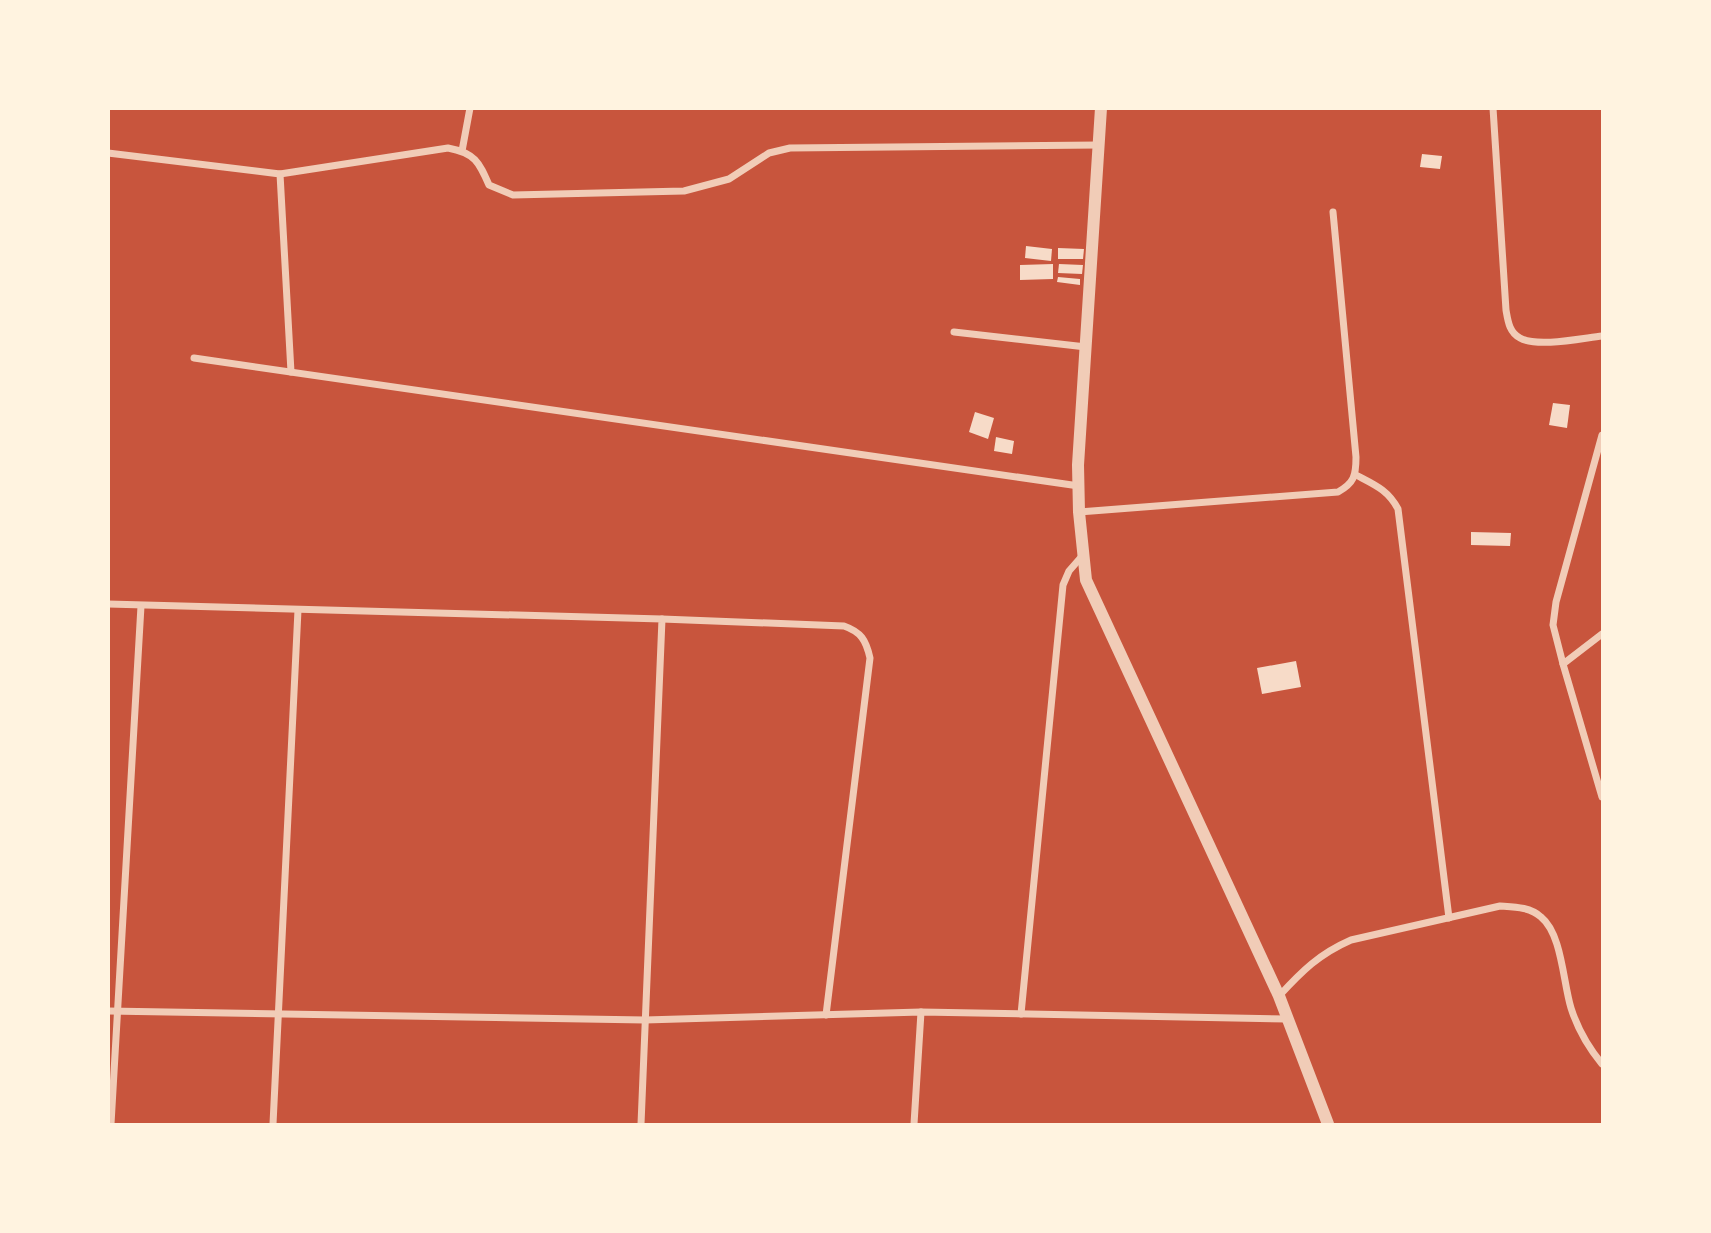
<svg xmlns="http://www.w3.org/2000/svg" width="1711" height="1233" font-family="Overpass,sans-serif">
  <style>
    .building { fill: #f7dbc8 }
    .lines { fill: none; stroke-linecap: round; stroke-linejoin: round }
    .minor { stroke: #f1ccb7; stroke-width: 7 }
    .tertiary { stroke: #f1ccb7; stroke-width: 12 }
  </style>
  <rect width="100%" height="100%" fill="#c8553d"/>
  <g class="building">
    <path d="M 1422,154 L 1442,156 L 1440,169 L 1420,167 Z"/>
    <path d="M 1026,246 L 1052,249 L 1051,261 L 1025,258 Z"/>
    <path d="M 1058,248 L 1084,249 L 1083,259 L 1058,259 Z"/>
    <path d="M 1053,264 L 1053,279 L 1020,280 L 1020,265 Z"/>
    <path d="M 1059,264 L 1083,265 L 1082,274 L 1058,273 Z"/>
    <path d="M 1058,277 L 1080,279 L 1080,285 L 1057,282 Z"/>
    <path d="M 1553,403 L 1570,405 L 1567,428 L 1549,425 Z"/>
    <path d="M 975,412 L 994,418 L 988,439 L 969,432 Z"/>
    <path d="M 996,437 L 1014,441 L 1012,454 L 994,451 Z"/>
    <path d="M 1471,532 L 1511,533 L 1510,546 L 1471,545 Z"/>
    <path d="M 1296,661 L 1301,687 L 1262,694 L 1257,668 Z"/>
  </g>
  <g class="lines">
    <g class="minor">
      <path d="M 1493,108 L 1506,310 C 1508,321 1509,332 1520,338 C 1537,348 1583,338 1602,336"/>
      <path d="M 462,151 L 470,108"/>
      <path d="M 108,153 L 280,174 L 291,372"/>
      <path d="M 280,174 L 448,148 C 475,153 479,162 489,185 L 513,195 L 684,191 L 729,179 L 769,153 L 790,148 L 1099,145"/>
      <path d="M 954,332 L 1086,347"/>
      <path d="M 194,358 L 1079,486"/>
      <path d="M 1356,475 C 1375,485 1388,490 1398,509 L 1449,918"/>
      <path d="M 1079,512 L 1338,492 C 1354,483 1356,476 1356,457 L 1333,212"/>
      <path d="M 108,604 L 662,619 L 641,1124"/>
      <path d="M 662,619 L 844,626 C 861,632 866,640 870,658 L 826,1015"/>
      <path d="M 1602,634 L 1563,664 L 1602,797"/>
      <path d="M 1563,664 L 1553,625 L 1556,602 L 1602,435"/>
      <path d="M 1279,996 C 1302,971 1319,954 1351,940 L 1500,906 C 1515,907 1530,907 1541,917 C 1562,934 1563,982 1571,1008 C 1578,1030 1588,1047 1602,1064"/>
      <path d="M 108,1011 L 645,1020 L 921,1012 L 1288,1019"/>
      <path d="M 1021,1014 L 1063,585 L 1069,571 L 1083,555"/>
      <path d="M 111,1124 L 141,606"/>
      <path d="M 273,1124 L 298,610"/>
      <path d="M 914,1124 L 921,1012"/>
    </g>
    <path class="tertiary" d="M 1101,108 L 1078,465 L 1079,512 L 1086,580 L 1279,996 L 1328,1124"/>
  </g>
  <rect width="1711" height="1233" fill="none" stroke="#fff3e0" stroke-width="220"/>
</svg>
